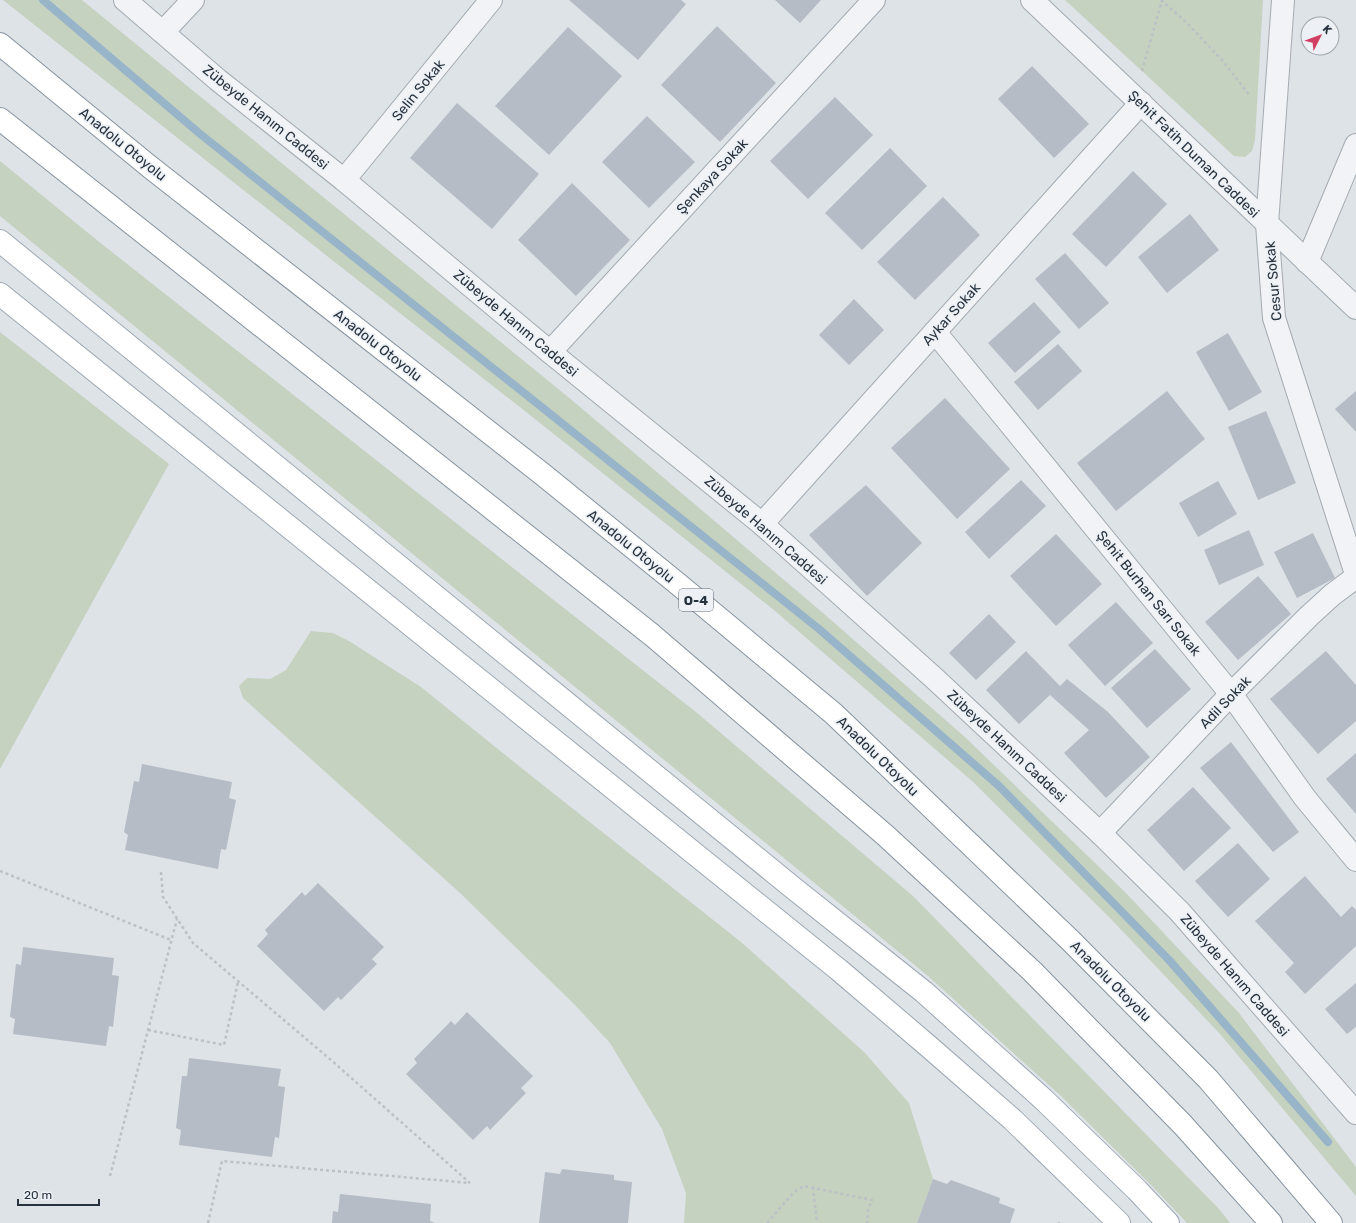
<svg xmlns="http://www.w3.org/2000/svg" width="1356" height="1223" font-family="Rubik,sans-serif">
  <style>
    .green { fill: #c5d2bf }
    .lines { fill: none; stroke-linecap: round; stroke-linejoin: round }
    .stream { stroke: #98b4c9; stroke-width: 8 }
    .building { fill: #b5bcc5 }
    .minor-casing { stroke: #a3aab2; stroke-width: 24 }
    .major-casing { stroke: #9da8b4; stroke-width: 24 }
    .highway-casing { stroke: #85929f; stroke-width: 24 }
    .path { stroke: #bcc1c6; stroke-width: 2.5; stroke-dasharray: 3 3; stroke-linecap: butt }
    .minor { stroke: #f1f3f6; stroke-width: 22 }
    .major { stroke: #fff; stroke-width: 22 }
    .highway { stroke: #fff; stroke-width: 22 }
    .labels { text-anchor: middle; stroke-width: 3.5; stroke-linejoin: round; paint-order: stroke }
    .shield { fill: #edf1f5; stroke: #626b76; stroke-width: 1 }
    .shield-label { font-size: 13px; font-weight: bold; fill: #27323f }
    .street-label { font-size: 14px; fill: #27323f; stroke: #edf1f5 }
  </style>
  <rect width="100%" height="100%" fill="#dee3e8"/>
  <g class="green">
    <path d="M 3,0 L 82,0 L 573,401 L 823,613 L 966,738 L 1126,893 L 1239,1013 L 1356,1167 L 1356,1196 L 1220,1034 L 1109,917 L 972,781 L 775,611 L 535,419 L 327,256 Z"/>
    <path d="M 1065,0 L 1263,0 L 1255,140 L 1252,151 L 1245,157 L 1234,156 Z"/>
    <path d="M 0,161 L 98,241 L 696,712 L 913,896 L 1220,1210 L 1230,1223 L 1187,1223 L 1153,1187 L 1061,1096 L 928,976 L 0,216 Z"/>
    <path d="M 0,332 L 169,464 L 0,769 Z"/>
    <path d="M 311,631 L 333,633 L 349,641 L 421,687 L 519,766 L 741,942 L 864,1052 L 909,1103 L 933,1179 L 917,1223 L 684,1223 L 686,1193 L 662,1129 L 610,1043 L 575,1005 L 459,892 L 243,698 L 239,686 L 247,678 L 270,679 L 286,670 Z"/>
  </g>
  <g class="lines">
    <path class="stream" d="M 43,0 L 199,133 L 819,629 L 999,786 L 1169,960 L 1328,1142"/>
  </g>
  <g class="building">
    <path d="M 569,0 L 681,0 L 686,4 L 638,60 Z"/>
    <path d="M 775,0 L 821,0 L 800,23 Z"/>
    <path d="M 717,26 L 776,83 L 720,142 L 661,85 Z"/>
    <path d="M 568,27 L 622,76 L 549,155 L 495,106 Z"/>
    <path d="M 1032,66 L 1089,124 L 1054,158 L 998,99 Z"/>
    <path d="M 835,97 L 873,135 L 808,199 L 770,161 Z"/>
    <path d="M 457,103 L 539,174 L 492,229 L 410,158 Z"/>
    <path d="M 647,116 L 695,162 L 649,208 L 602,162 Z"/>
    <path d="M 890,148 L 927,186 L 862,250 L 825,213 Z"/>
    <path d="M 1133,171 L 1167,204 L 1106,267 L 1072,234 Z"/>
    <path d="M 572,183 L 630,240 L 576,296 L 518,240 Z"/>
    <path d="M 943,197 L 980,235 L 915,300 L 877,262 Z"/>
    <path d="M 1190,214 L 1219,250 L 1167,293 L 1138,257 Z"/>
    <path d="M 1065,253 L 1109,303 L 1079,329 L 1035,279 Z"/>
    <path d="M 854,299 L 884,330 L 849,365 L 819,335 Z"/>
    <path d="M 1034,302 L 1061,332 L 1015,373 L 988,343 Z"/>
    <path d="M 1228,333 L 1262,392 L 1229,411 L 1196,352 Z"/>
    <path d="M 1058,344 L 1082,371 L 1038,410 L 1014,382 Z"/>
    <path d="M 1167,391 L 1205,439 L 1116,511 L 1077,463 Z"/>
    <path d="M 1356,391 L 1356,432 L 1335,409 Z"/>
    <path d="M 945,398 L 1010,469 L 957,519 L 891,448 Z"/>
    <path d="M 1266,411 L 1296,483 L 1258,500 L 1228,427 Z"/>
    <path d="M 1021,480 L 1046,506 L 989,559 L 965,532 Z"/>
    <path d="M 1218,481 L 1237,514 L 1198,537 L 1179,503 Z"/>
    <path d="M 866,485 L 922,543 L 867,596 L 809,535 Z"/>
    <path d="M 1249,530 L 1264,565 L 1219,585 L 1204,550 Z"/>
    <path d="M 1313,533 L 1335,578 L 1297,598 L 1274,552 Z"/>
    <path d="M 1056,534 L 1102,584 L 1056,626 L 1010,576 Z"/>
    <path d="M 1258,576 L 1291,614 L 1238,660 L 1205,622 Z"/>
    <path d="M 1116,602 L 1153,643 L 1105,686 L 1068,645 Z"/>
    <path d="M 989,614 L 1016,642 L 976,680 L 949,653 Z"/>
    <path d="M 1155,649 L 1191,689 L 1147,728 L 1111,688 Z"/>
    <path d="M 1026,651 L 1060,686 L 1067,679 L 1108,712 L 1150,757 L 1106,798 L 1064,753 L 1089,730 L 1050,695 L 1019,724 L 986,690 Z"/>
    <path d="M 1326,651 L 1356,685 L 1356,721 L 1318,754 L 1270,699 Z"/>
    <path d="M 1231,742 L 1299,832 L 1273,852 L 1200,768 Z"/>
    <path d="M 1356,753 L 1356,814 L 1326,779 Z"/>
    <path d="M 142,764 L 232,782 L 229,798 L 236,800 L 226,850 L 221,849 L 218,869 L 125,850 L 128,835 L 124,832 L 134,781 L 139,782 Z"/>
    <path d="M 1193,787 L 1231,828 L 1184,871 L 1147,830 Z"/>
    <path d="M 1238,843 L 1270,879 L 1228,917 L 1195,881 Z"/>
    <path d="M 1305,876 L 1341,917 L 1352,906 L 1356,910 L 1356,946 L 1305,994 L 1285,972 L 1294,963 L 1255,921 Z"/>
    <path d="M 318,883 L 384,947 L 372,959 L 377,964 L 341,1000 L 338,997 L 324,1011 L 257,946 L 268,934 L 265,930 L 302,892 L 305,896 Z"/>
    <path d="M 23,947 L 114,958 L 112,975 L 119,976 L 113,1027 L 109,1026 L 106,1046 L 13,1034 L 15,1019 L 10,1017 L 16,964 L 21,965 Z"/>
    <path d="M 1356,983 L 1356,1027 L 1347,1034 L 1325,1009 Z"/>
    <path d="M 467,1012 L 533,1076 L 521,1088 L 526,1093 L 490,1130 L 487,1126 L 473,1140 L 406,1074 L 417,1063 L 414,1059 L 451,1021 L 455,1025 Z"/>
    <path d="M 189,1058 L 281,1069 L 278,1086 L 285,1087 L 279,1138 L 275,1137 L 272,1157 L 179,1145 L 181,1130 L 176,1128 L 182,1076 L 187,1076 Z"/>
    <path d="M 562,1169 L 614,1175 L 614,1180 L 632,1182 L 628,1223 L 539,1223 L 545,1172 L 560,1174 Z"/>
    <path d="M 933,1179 L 947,1184 L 951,1180 L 1000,1198 L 999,1203 L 1015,1209 L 1010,1223 L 917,1223 Z"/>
    <path d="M 340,1194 L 431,1204 L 430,1221 L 435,1223 L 332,1223 L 333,1211 L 338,1212 Z"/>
  </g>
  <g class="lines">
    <defs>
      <g id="minor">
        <path d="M 125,0 L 218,80 L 344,180 L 550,352 L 762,524 L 934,678 L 1100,833 L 1179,911 L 1356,1113"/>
        <path d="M 1032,0 L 1356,308"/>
        <path d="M 1283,0 L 1267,224 L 1274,318 L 1356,574"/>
        <path d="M 163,32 L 193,0"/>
        <path d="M 344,180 L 491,0"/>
        <path d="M 1307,262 L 1356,145"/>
        <path d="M 935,332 L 1231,694 L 1305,798 L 1356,860"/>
        <path d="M 550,352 L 874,0"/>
        <path d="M 762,524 L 1141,103"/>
        <path d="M 1100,833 L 1231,694 L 1309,616 L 1332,595 L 1356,577"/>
      </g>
      <g id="major">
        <path d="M 0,241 L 792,887 L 924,992 L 1043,1099 L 1137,1190 L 1168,1223"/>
        <path d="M 0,294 L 839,970 L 927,1045 L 1013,1120 L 1119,1223"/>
      </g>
      <g id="highway">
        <path d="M 0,44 L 150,167 L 541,473 L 678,584 L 834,714 L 1071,941 L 1208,1079 L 1331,1223"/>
        <path d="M 0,119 L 652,635 L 885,835 L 1032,971 L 1183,1125 L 1271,1223"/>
      </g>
    </defs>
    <use href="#minor" class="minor-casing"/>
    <use href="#major" class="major-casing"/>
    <use href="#highway" class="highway-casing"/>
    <g class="path">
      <path d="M 1161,0 L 1184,20 L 1222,60 L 1250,96"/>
      <path d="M 1142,71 L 1162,0"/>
      <path d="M 0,871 L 171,940"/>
      <path d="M 161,872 L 163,897 L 193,943 L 331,1060 L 470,1183"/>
      <path d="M 148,1030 L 224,1045 L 238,982"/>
      <path d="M 110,1176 L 177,919"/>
      <path d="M 813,1187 L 817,1223"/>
      <path d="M 208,1223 L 222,1161 L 470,1183"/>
      <path d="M 767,1223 L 794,1192 L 804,1186 L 872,1200 L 868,1211 L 867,1223"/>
      <path d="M 1059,1223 L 1059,1222"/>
    </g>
    <use href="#minor" class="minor"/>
    <use href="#major" class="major"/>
    <use href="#highway" class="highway"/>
  </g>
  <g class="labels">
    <rect class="shield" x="679" y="589" width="34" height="22" rx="3"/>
    <g class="shield-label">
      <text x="696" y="605">O-4</text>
    </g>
    <g class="street-label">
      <text transform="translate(418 90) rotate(-51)" y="5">Selin Sokak</text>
      <text transform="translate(266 117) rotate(39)" y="5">Zübeyde Hanım Caddesi</text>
      <text transform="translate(123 144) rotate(39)" y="5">Anadolu Otoyolu</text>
      <text transform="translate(1194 154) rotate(44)" y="5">Şehit Fatih Duman Caddesi</text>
      <text transform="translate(712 176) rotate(-47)" y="5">Şenkaya Sokak</text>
      <text transform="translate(1273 281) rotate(-95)" y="5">Cesur Sokak</text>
      <text transform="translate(951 314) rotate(-48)" y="5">Aykar Sokak</text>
      <text transform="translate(516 323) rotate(40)" y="5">Zübeyde Hanım Caddesi</text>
      <text transform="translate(378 345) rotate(38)" y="5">Anadolu Otoyolu</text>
      <text transform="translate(766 530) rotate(41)" y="5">Zübeyde Hanım Caddesi</text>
      <text transform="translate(631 546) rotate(39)" y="5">Anadolu Otoyolu</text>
      <text transform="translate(1149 593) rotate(51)" y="5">Şehit Burhan Sarı Sokak</text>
      <text transform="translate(1225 702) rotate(-46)" y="5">Adil Sokak</text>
      <text transform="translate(1007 746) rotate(43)" y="5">Zübeyde Hanım Caddesi</text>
      <text transform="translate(878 756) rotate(44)" y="5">Anadolu Otoyolu</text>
      <text transform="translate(1235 975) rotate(49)" y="5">Zübeyde Hanım Caddesi</text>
      <text transform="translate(1111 981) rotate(45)" y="5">Anadolu Otoyolu</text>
    </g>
  </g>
  <g transform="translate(1320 36) rotate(48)"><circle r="19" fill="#edf1f5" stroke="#9ea5ac"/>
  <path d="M0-3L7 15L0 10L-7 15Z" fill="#d13f63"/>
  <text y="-6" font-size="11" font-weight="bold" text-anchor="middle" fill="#27323f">K</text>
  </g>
  <path d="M18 1199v6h81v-6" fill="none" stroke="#27323f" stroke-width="2"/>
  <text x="24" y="1199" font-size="12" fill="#27323f" stroke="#edf1f5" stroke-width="3" paint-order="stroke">20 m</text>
</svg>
